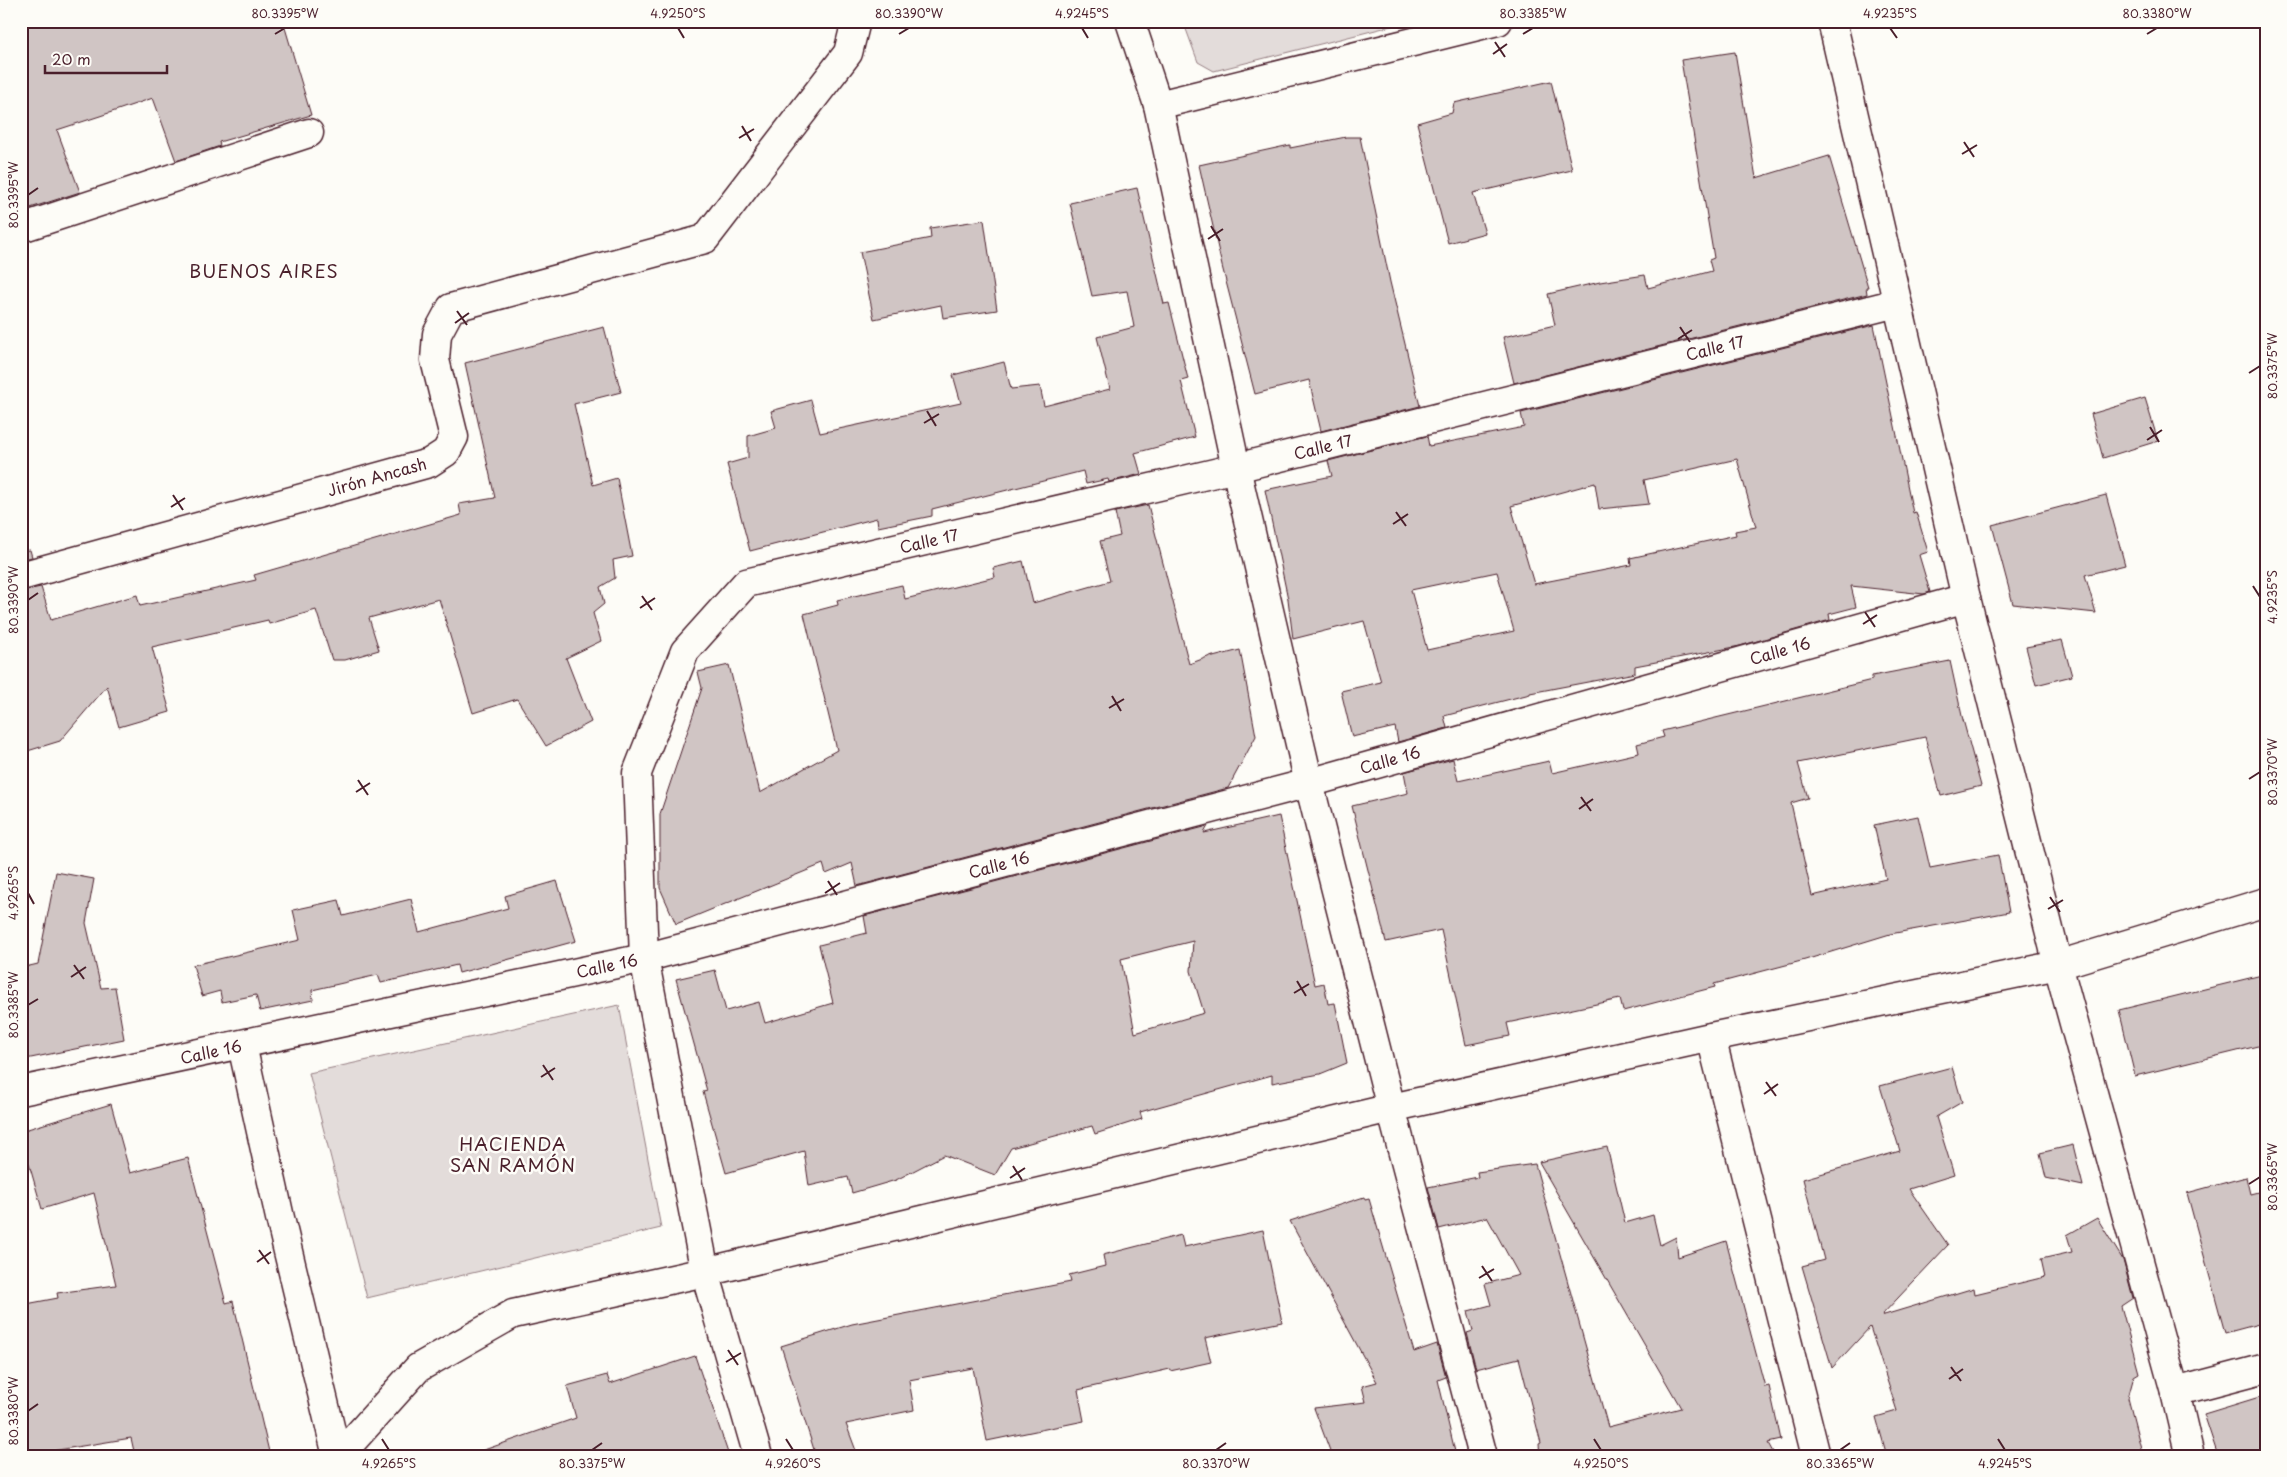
<svg xmlns="http://www.w3.org/2000/svg" width="2287" height="1477" font-family="'Playpen Sans',sans-serif">
  <style>
    .green { fill: #e3dcda; stroke: #967e82 }
    .building { fill: #d0c5c4; stroke: #4a1f2b; fill-rule: evenodd }
    .lines { fill: none; stroke-linecap: round; stroke-linejoin: round }
    .street-casing { stroke: #4a1f2b; stroke-width: 31 }
    .street { stroke: #fdfcf7; stroke-width: 28 }
    .ticks { fill: none; stroke: #4a1f2b; stroke-width: 2 }
    .labels { text-anchor: middle; stroke-width: 5; stroke-linejoin: round; paint-order: stroke }
    .street-label { font-size: 16px; fill: #4a1f2b; stroke: #fdfcf7 }
    .neighbourhood-label { font-size: 18px; letter-spacing: 1px; fill: #4a1f2b; stroke: #fdfcf7 }
    .neatline { fill: none; stroke: #4a1f2b; stroke-width: 2 }
    .ticks-label { font-size: 12px; text-anchor: middle; fill: #4a1f2b }
  </style>
  <rect width="100%" height="100%" fill="#fdfcf7"/>
  <filter id="ink" filterUnits="userSpaceOnUse"><feTurbulence type="fractalNoise" baseFrequency=".02" numOctaves="2"/><feDisplacementMap in="SourceGraphic" scale="10" xChannelSelector="R" yChannelSelector="G"/><feConvolveMatrix kernelMatrix="1 2 1 2 8 2 1 2 1" color-interpolation-filters="sRGB"/></filter>
  <g filter="url(#ink)">
    <g class="green">
      <path d="M 1183,21 L 1411,21 L 1214,71 L 1198,62 Z"/>
      <path d="M 619,1005 L 661,1228 L 367,1298 L 309,1073 Z"/>
    </g>
    <g class="building">
      <path d="M 21,21 L 283,21 L 311,115 L 219,142 L 220,146 L 176,161 L 153,98 L 100,116 L 57,130 L 80,192 L 21,211 Z"/>
      <path d="M 1735,52 L 1756,178 L 1829,156 L 1868,287 L 1866,287 L 1867,294 L 1514,383 L 1503,337 L 1555,325 L 1548,294 L 1600,282 L 1645,275 L 1648,288 L 1712,271 L 1709,260 L 1714,258 L 1681,60 Z"/>
      <path d="M 1551,81 L 1572,170 L 1473,193 L 1485,233 L 1448,243 L 1417,123 L 1452,113 L 1454,103 Z"/>
      <path d="M 1346,137 L 1360,137 L 1390,282 L 1420,406 L 1321,431 L 1309,380 L 1255,394 L 1222,266 L 1199,165 L 1290,145 L 1290,148 Z"/>
      <path d="M 1137,188 L 1164,304 L 1169,303 L 1188,379 L 1181,381 L 1195,437 L 1135,453 L 1141,474 L 1109,482 L 1108,479 L 1086,484 L 1083,471 L 932,509 L 932,516 L 878,527 L 877,518 L 750,551 L 727,464 L 748,458 L 748,436 L 776,428 L 771,411 L 811,400 L 820,433 L 961,403 L 953,375 L 1004,362 L 1011,389 L 1040,386 L 1044,406 L 1110,389 L 1097,337 L 1134,327 L 1127,291 L 1092,296 L 1070,203 Z"/>
      <path d="M 984,220 L 997,310 L 943,318 L 941,305 L 874,319 L 860,252 L 931,238 L 930,228 Z"/>
      <path d="M 1874,325 L 1913,513 L 1916,512 L 1928,552 L 1919,555 L 1930,592 L 1924,594 L 1851,586 L 1856,607 L 1829,614 L 1830,620 L 1740,646 L 1635,666 L 1635,673 L 1530,693 L 1530,694 L 1444,716 L 1447,728 L 1398,742 L 1395,727 L 1352,737 L 1341,691 L 1381,682 L 1364,621 L 1293,639 L 1288,599 L 1265,490 L 1332,476 L 1328,461 L 1427,436 L 1429,446 L 1524,427 L 1521,413 ZM 1737,459 L 1756,527 L 1735,531 L 1736,535 L 1630,558 L 1631,565 L 1534,584 L 1511,506 L 1595,483 L 1599,509 L 1649,504 L 1644,480 ZM 1497,572 L 1514,631 L 1427,650 L 1411,590 Z"/>
      <path d="M 604,327 L 621,392 L 574,404 L 593,485 L 617,478 L 632,556 L 613,560 L 615,578 L 600,587 L 604,604 L 593,613 L 601,641 L 566,658 L 591,722 L 546,746 L 517,699 L 473,713 L 439,599 L 369,618 L 379,650 L 345,660 L 332,660 L 316,610 L 269,624 L 268,620 L 152,647 L 170,712 L 119,727 L 107,686 L 60,741 L 21,753 L 21,591 L 41,587 L 51,620 L 137,595 L 140,606 L 256,580 L 254,575 L 461,515 L 459,504 L 495,498 L 465,363 Z"/>
      <path d="M 2145,398 L 2158,441 L 2103,458 L 2091,414 Z"/>
      <path d="M 2106,495 L 2125,565 L 2085,575 L 2096,613 L 2013,604 L 1992,525 Z"/>
      <path d="M 1148,505 L 1189,664 L 1213,655 L 1213,657 L 1240,650 L 1256,736 L 1228,788 L 857,886 L 852,863 L 826,874 L 823,864 L 676,924 L 660,888 L 660,814 L 702,688 L 698,672 L 729,665 L 760,793 L 837,750 L 804,614 L 838,605 L 837,600 L 902,585 L 905,599 L 995,577 L 993,568 L 1023,561 L 1033,603 L 1110,581 L 1100,541 L 1120,536 L 1115,512 Z"/>
      <path d="M 30,550 L 32,557 L 21,560 L 21,551 Z"/>
      <path d="M 2062,640 L 2072,676 L 2036,685 L 2026,647 Z"/>
      <path d="M 1950,661 L 1962,716 L 1981,786 L 1941,796 L 1925,737 L 1798,763 L 1808,798 L 1791,803 L 1812,896 L 1886,879 L 1874,825 L 1918,816 L 1930,868 L 1998,855 L 2009,912 L 1890,934 L 1805,960 L 1714,984 L 1715,987 L 1623,1011 L 1620,999 L 1507,1023 L 1510,1036 L 1466,1045 L 1441,930 L 1386,942 L 1352,806 L 1408,793 L 1404,772 L 1453,759 L 1458,781 L 1549,761 L 1552,773 L 1639,753 L 1637,744 L 1664,737 L 1662,731 L 1872,680 L 1872,676 Z"/>
      <path d="M 1279,816 L 1315,985 L 1324,983 L 1328,1004 L 1335,1003 L 1347,1063 L 1320,1074 L 1272,1083 L 1272,1075 L 1140,1112 L 1142,1119 L 1095,1134 L 1092,1126 L 1011,1148 L 995,1175 L 944,1155 L 896,1180 L 852,1193 L 848,1177 L 809,1186 L 804,1151 L 726,1173 L 703,1092 L 707,1091 L 676,979 L 715,970 L 726,1011 L 759,1002 L 765,1023 L 833,1003 L 819,945 L 867,933 L 864,916 L 1208,826 L 1204,833 ZM 1193,941 L 1191,971 L 1204,1013 L 1135,1033 L 1121,959 Z"/>
      <path d="M 56,872 L 94,879 L 86,923 L 101,988 L 115,987 L 124,1039 L 21,1060 L 21,968 L 38,964 Z"/>
      <path d="M 557,881 L 576,941 L 459,973 L 457,965 L 381,983 L 378,975 L 312,990 L 313,1000 L 260,1011 L 256,995 L 222,1002 L 220,991 L 202,996 L 193,965 L 300,940 L 293,910 L 339,900 L 343,916 L 411,899 L 419,932 L 508,908 L 505,896 Z"/>
      <path d="M 2266,974 L 2266,1044 L 2135,1076 L 2119,1010 Z"/>
      <path d="M 1952,1067 L 1962,1102 L 1936,1117 L 1954,1175 L 1909,1189 L 1948,1245 L 1881,1316 L 1974,1288 L 1975,1294 L 2045,1277 L 2041,1259 L 2072,1252 L 2067,1235 L 2097,1218 L 2123,1260 L 2133,1298 L 2121,1306 L 2139,1373 L 2134,1376 L 2128,1398 L 2143,1456 L 1887,1456 L 1876,1417 L 1897,1411 L 1870,1327 L 1832,1368 L 1802,1266 L 1824,1260 L 1803,1179 L 1900,1151 L 1880,1086 Z"/>
      <path d="M 111,1104 L 130,1173 L 188,1158 L 226,1303 L 233,1301 L 270,1456 L 135,1456 L 131,1438 L 21,1456 L 21,1305 L 58,1298 L 57,1293 L 116,1285 L 94,1193 L 42,1209 L 29,1164 L 21,1166 L 21,1131 Z"/>
      <path d="M 2073,1145 L 2083,1186 L 2046,1178 L 2040,1153 Z"/>
      <path d="M 1607,1147 L 1625,1223 L 1653,1215 L 1660,1245 L 1676,1237 L 1678,1257 L 1726,1241 L 1765,1387 L 1769,1386 L 1781,1440 L 1768,1443 L 1775,1456 L 1540,1456 L 1539,1444 L 1541,1443 L 1519,1358 L 1476,1369 L 1467,1333 L 1473,1331 L 1468,1311 L 1491,1305 L 1485,1284 L 1519,1275 L 1487,1217 L 1439,1229 L 1428,1187 L 1478,1177 L 1477,1172 L 1535,1164 L 1608,1427 L 1681,1408 L 1539,1162 Z"/>
      <path d="M 2246,1177 L 2250,1194 L 2266,1190 L 2266,1322 L 2225,1333 L 2187,1193 Z"/>
      <path d="M 1364,1197 L 1365,1200 L 1369,1199 L 1414,1352 L 1437,1344 L 1446,1377 L 1438,1380 L 1456,1456 L 1332,1456 L 1314,1408 L 1366,1402 L 1362,1386 L 1377,1382 L 1290,1221 Z"/>
      <path d="M 1263,1230 L 1282,1322 L 1205,1338 L 1211,1362 L 1170,1371 L 1170,1369 L 1078,1390 L 1084,1421 L 987,1441 L 973,1368 L 909,1380 L 914,1410 L 846,1424 L 858,1456 L 816,1456 L 781,1346 L 852,1324 L 1071,1282 L 1069,1275 L 1105,1266 L 1103,1255 L 1181,1235 L 1184,1247 Z"/>
      <path d="M 695,1356 L 729,1456 L 482,1456 L 481,1451 L 576,1418 L 567,1386 L 607,1375 L 610,1384 Z"/>
      <path d="M 2266,1395 L 2266,1456 L 2218,1456 L 2204,1414 Z"/>
    </g>
    <g class="lines">
      <defs>
        <g id="street">
          <path d="M 1130,21 L 1158,105 L 1236,468 L 1309,783 L 1391,1108 L 1483,1456"/>
          <path d="M 1832,21 L 1966,598 L 2058,965 L 2175,1392 L 2190,1456"/>
          <path d="M 1158,105 L 1498,21"/>
          <path d="M 21,228 L 309,133"/>
          <path d="M 21,576 L 429,463 L 446,452 L 454,437 L 435,360 L 437,334 L 451,308 L 705,239 L 848,53 L 856,21"/>
          <path d="M 1711,1037 L 1816,1456"/>
          <path d="M 242,1045 L 280,1218 L 337,1456"/>
          <path d="M 21,1091 L 644,958 L 1309,783 L 1966,598"/>
          <path d="M 2175,1392 L 2266,1368"/>
          <path d="M 339,1456 L 418,1368 L 513,1314 L 705,1272 L 1391,1108 L 1711,1037 L 2058,965 L 2266,902"/>
          <path d="M 758,1456 L 705,1272 L 644,958 L 637,773 L 685,651 L 746,583 L 1236,468 L 1897,303"/>
        </g>
      </defs>
      <use href="#street" class="street-casing"/>
      <use href="#street" class="street"/>
    </g>
  </g>
  <path class="ticks" d="M 678,28 L 684,38M 1082,28 L 1088,38M 1890,28 L 1897,38M 275,34 L 285,28M 899,34 L 909,28M 1523,34 L 1533,28M 2147,34 L 2157,28M 1495,42 L 1505,57M 1493,54 L 1507,44M 742,126 L 751,141M 739,138 L 754,129M 1964,142 L 1974,157M 1962,154 L 1977,145M 28,195 L 38,188M 1211,226 L 1220,241M 1208,239 L 1223,229M 457,311 L 467,325M 455,323 L 469,313M 1680,327 L 1690,342M 1678,339 L 1692,330M 2249,373 L 2260,366M 927,411 L 936,426M 924,423 L 939,414M 2150,427 L 2159,442M 2147,440 L 2162,430M 173,495 L 183,510M 171,507 L 185,498M 1396,512 L 1406,526M 1393,524 L 1408,514M 2253,586 L 2260,597M 642,596 L 652,610M 28,600 L 38,593M 640,608 L 655,598M 1865,612 L 1875,627M 1863,624 L 1877,615M 1112,696 L 1121,711M 1109,708 L 1124,699M 2249,779 L 2260,772M 358,780 L 368,795M 356,792 L 370,783M 1581,797 L 1591,811M 1579,809 L 1593,799M 828,881 L 837,895M 28,893 L 34,904M 825,893 L 840,883M 2050,897 L 2060,912M 2048,909 L 2063,900M 74,965 L 84,979M 71,977 L 86,967M 1297,981 L 1306,996M 1294,993 L 1309,984M 28,1005 L 38,999M 543,1065 L 553,1080M 541,1077 L 555,1068M 1766,1082 L 1776,1096M 1764,1094 L 1778,1084M 1013,1166 L 1022,1180M 1010,1178 L 1025,1168M 2249,1184 L 2260,1177M 259,1250 L 269,1264M 257,1262 L 271,1252M 1482,1266 L 1492,1281M 1479,1278 L 1494,1269M 728,1350 L 738,1365M 726,1362 L 741,1353M 1951,1367 L 1961,1381M 1949,1379 L 1963,1369M 28,1411 L 38,1404M 382,1439 L 389,1450M 786,1439 L 793,1450M 1594,1439 L 1601,1450M 1998,1439 L 2005,1450M 592,1450 L 602,1443M 1216,1450 L 1226,1443M 1840,1450 L 1850,1443"/>
  <g class="labels">
    <g class="street-label">
      <text transform="translate(1715 348) rotate(-14)" y="6">Calle 17</text>
      <text transform="translate(1323 447) rotate(-14)" y="6">Calle 17</text>
      <text transform="translate(377 477) rotate(-16)" y="6">Jirón Ancash</text>
      <text transform="translate(929 541) rotate(-13)" y="6">Calle 17</text>
      <text transform="translate(1780 651) rotate(-16)" y="6">Calle 16</text>
      <text transform="translate(1390 760) rotate(-16)" y="6">Calle 16</text>
      <text transform="translate(999 865) rotate(-15)" y="6">Calle 16</text>
      <text transform="translate(607 966) rotate(-12)" y="6">Calle 16</text>
      <text transform="translate(211 1052) rotate(-12)" y="6">Calle 16</text>
    </g>
    <g class="neighbourhood-label">
      <text x="264" y="278">BUENOS AIRES</text>
      <text x="513" y="1151">HACIENDA<tspan x="513" dy="21">SAN RAMÓN</tspan></text>
    </g>
  </g>
  <rect width="2287" height="1477" fill="none" stroke="#fdfcf7" stroke-width="55"/>
  <path d="M45 65v8h122v-8" fill="none" stroke="#4a1f2b" stroke-width="2.5"/>
  <text x="52" y="65" font-size="15" fill="#4a1f2b" stroke="#fdfcf7" stroke-width="4" paint-order="stroke">20 m</text>
  <rect x="28" y="28" width="2232" height="1422" class="neatline"/>
  <g class="ticks-label">
    <text x="285" y="18">80.3395°W</text>
    <text x="678" y="18">4.9250°S</text>
    <text x="909" y="18">80.3390°W</text>
    <text x="1082" y="18">4.9245°S</text>
    <text x="1533" y="18">80.3385°W</text>
    <text x="1890" y="18">4.9235°S</text>
    <text x="2157" y="18">80.3380°W</text>
    <text transform="translate(14 195) rotate(-90)" y="4">80.3395°W</text>
    <text transform="translate(2273 366) rotate(-90)" y="4">80.3375°W</text>
    <text transform="translate(2273 597) rotate(-90)" y="4">4.9235°S</text>
    <text transform="translate(14 600) rotate(-90)" y="4">80.3390°W</text>
    <text transform="translate(2273 772) rotate(-90)" y="4">80.3370°W</text>
    <text transform="translate(14 893) rotate(-90)" y="4">4.9265°S</text>
    <text transform="translate(14 1005) rotate(-90)" y="4">80.3385°W</text>
    <text transform="translate(2273 1177) rotate(-90)" y="4">80.3365°W</text>
    <text transform="translate(14 1411) rotate(-90)" y="4">80.3380°W</text>
    <text x="389" y="1468">4.9265°S</text>
    <text x="592" y="1468">80.3375°W</text>
    <text x="793" y="1468">4.9260°S</text>
    <text x="1216" y="1468">80.3370°W</text>
    <text x="1601" y="1468">4.9250°S</text>
    <text x="1840" y="1468">80.3365°W</text>
    <text x="2005" y="1468">4.9245°S</text>
  </g>
</svg>
